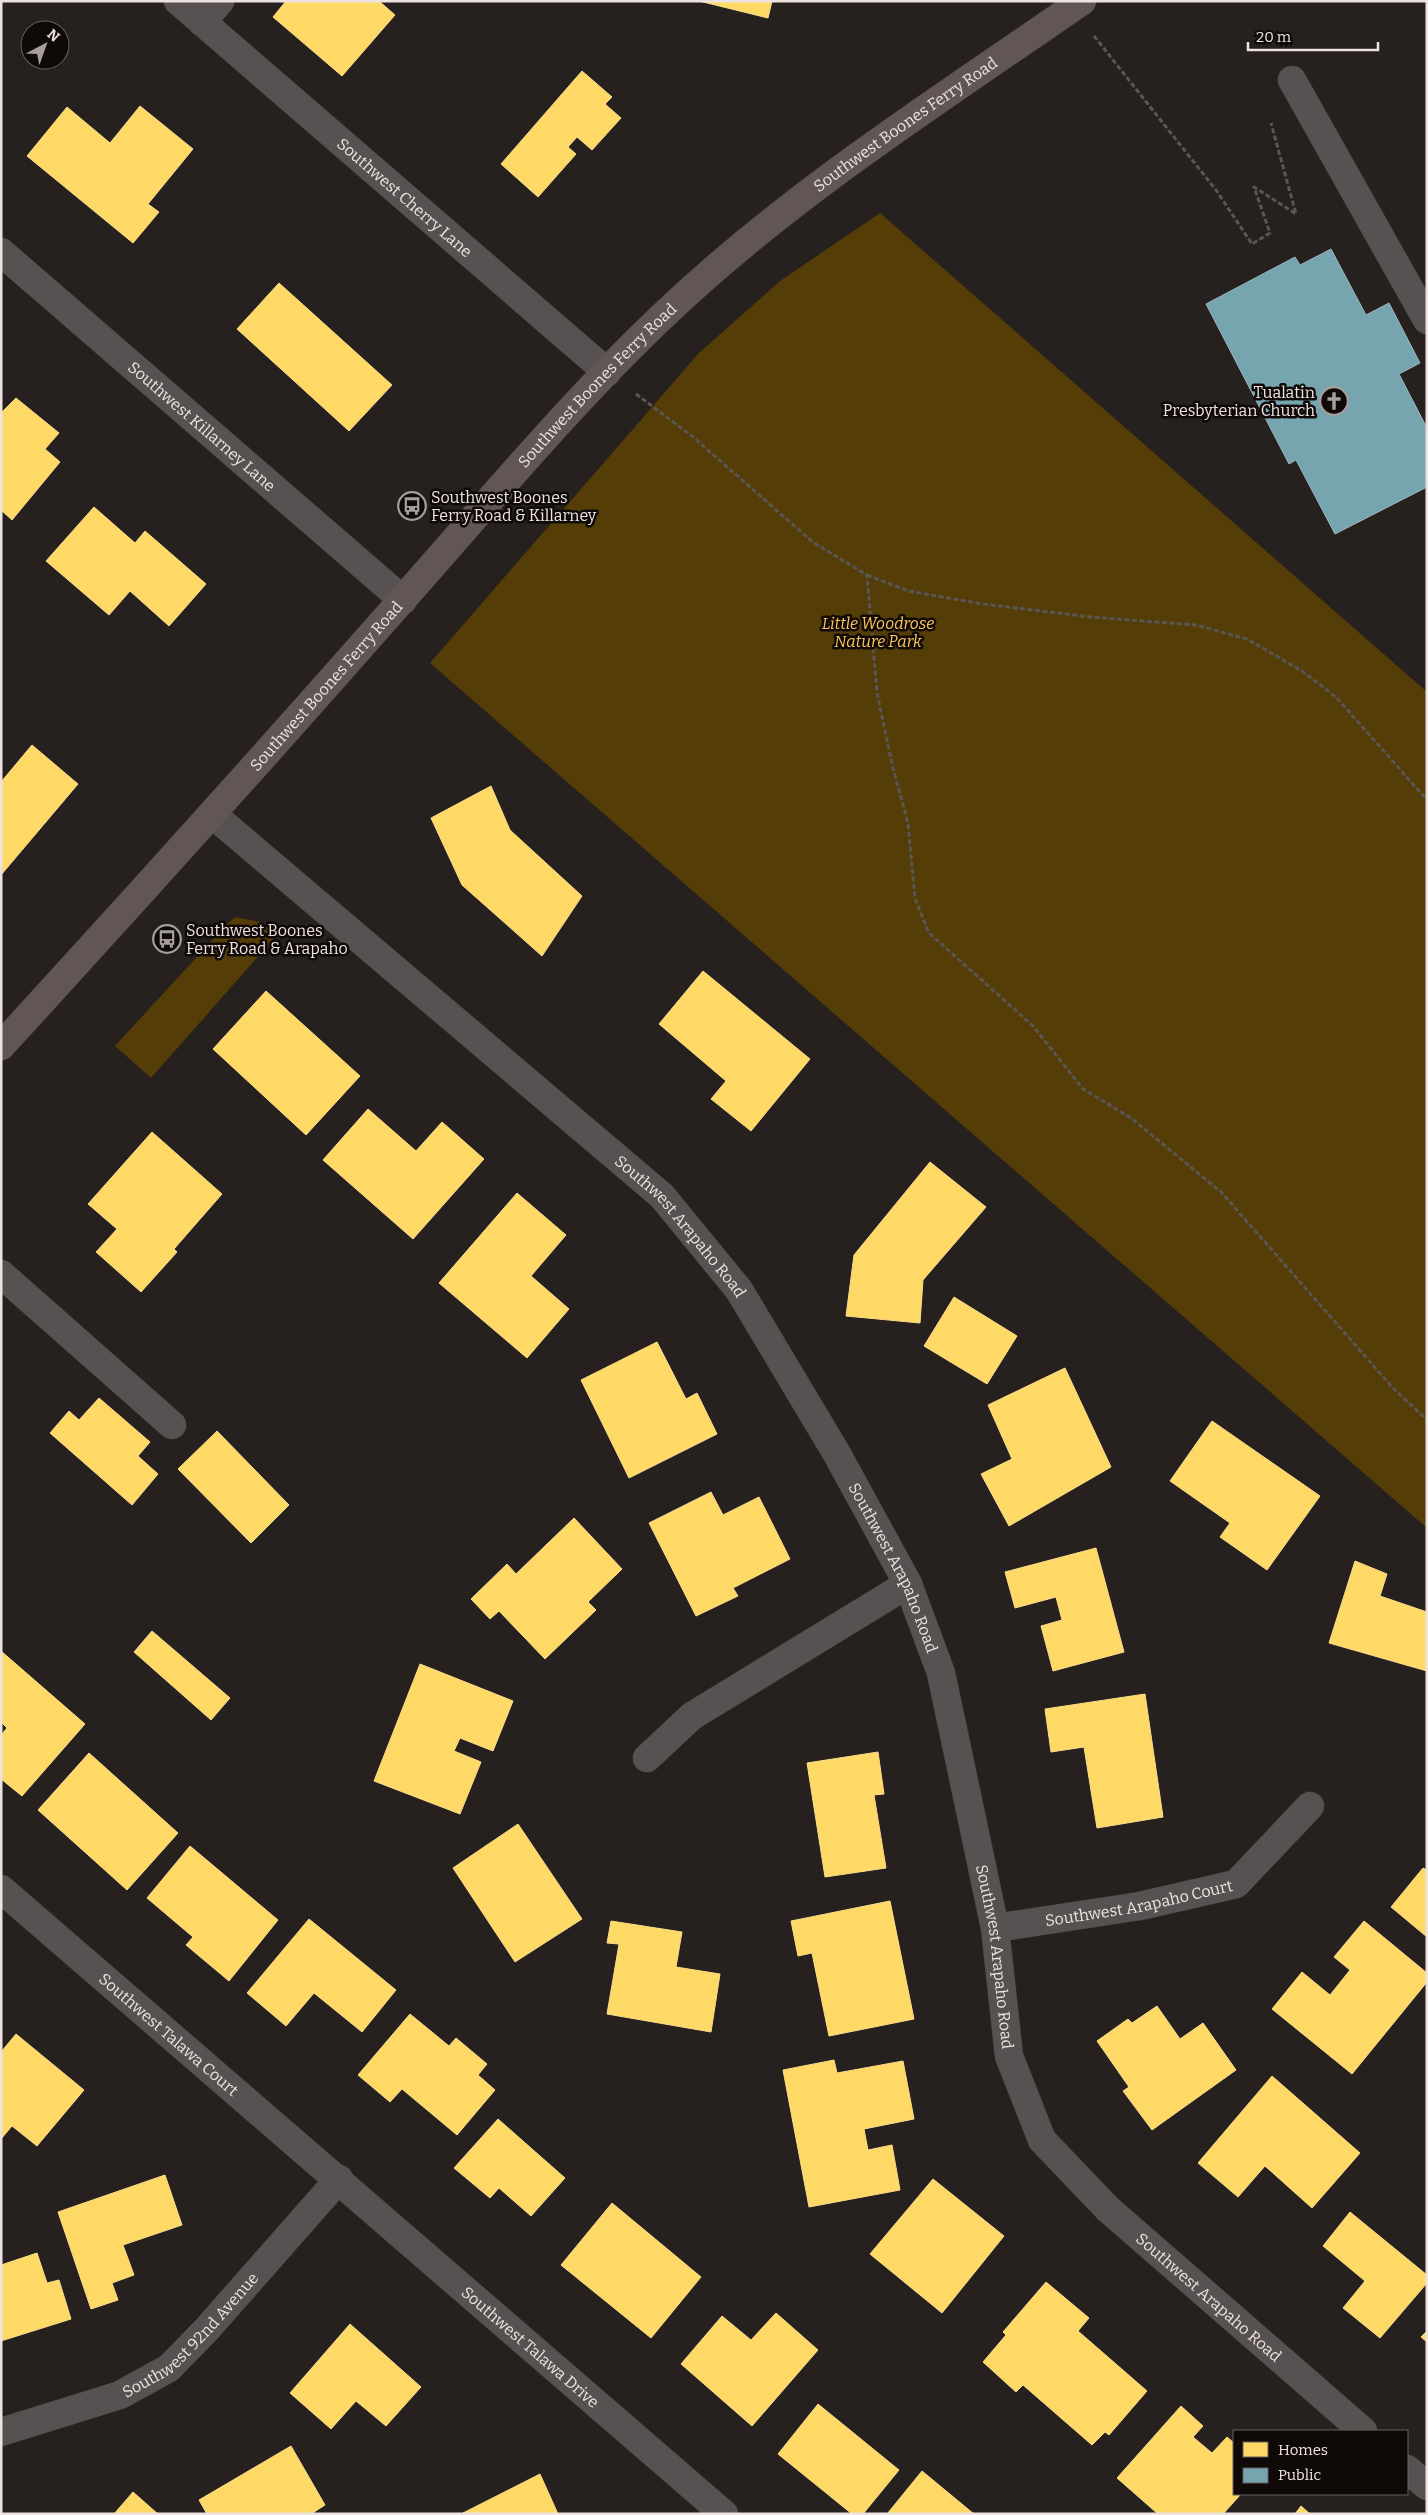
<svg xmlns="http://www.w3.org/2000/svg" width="1428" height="2515" font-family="Bitter,serif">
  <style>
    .green { fill: #553d08 }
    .homes { fill: #ffd966; stroke: #fadc8b }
    .public { fill: #76a5af; stroke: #9ab8be }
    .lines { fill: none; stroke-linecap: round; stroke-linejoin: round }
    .minor-casing { stroke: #433e3c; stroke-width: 29 }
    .major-casing { stroke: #433e3c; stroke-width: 29 }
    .path { stroke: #5a5654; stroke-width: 3; stroke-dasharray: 5 2.5; stroke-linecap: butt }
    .minor { stroke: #575251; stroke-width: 28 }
    .major { stroke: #615654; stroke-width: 28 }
    .labels { text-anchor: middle; stroke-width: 5; stroke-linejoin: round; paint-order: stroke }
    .street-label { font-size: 16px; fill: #ede4e2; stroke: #0f0908 }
    .poi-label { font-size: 16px; fill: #ede4e2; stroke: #0f0908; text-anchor: start }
    .park-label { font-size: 16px; font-style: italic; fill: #fec75d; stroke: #0f0908 }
  </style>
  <rect width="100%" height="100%" fill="#26201e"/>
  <g class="green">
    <path d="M 880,213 L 1427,692 L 1427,1528 L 430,663 L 699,353 L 780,281 Z"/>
    <path d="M 236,917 L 260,922 L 277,935 L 151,1078 L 115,1046 L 228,923 Z"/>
  </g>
  <g class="homes">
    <path d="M 286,1 L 379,1 L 395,15 L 342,76 L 273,17 Z"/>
    <path d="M 699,1 L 772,1 L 768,18 Z"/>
    <path d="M 582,71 L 612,97 L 605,104 L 621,118 L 592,150 L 577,137 L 568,147 L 576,154 L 538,197 L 501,164 Z"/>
    <path d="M 140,106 L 193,149 L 148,204 L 159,212 L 133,243 L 27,156 L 67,107 L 110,143 Z"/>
    <path d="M 279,283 L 392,385 L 349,431 L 237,329 Z"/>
    <path d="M 16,398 L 59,433 L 45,449 L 60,462 L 12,520 L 1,510 L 1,413 Z"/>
    <path d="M 94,507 L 135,543 L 145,531 L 206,584 L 169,626 L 130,591 L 109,615 L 46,561 Z"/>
    <path d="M 32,745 L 78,784 L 1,875 L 1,782 Z"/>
    <path d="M 491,786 L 510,830 L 582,896 L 542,956 L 462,885 L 431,818 Z"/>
    <path d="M 703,971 L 810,1059 L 751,1131 L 711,1099 L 726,1081 L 659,1024 Z"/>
    <path d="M 266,991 L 360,1076 L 306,1135 L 213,1049 Z"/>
    <path d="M 368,1109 L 416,1151 L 442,1122 L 484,1159 L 413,1239 L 323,1160 Z"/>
    <path d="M 152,1132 L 222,1194 L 174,1249 L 177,1252 L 141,1292 L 96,1252 L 117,1229 L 88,1204 Z"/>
    <path d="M 930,1162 L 986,1207 L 923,1280 L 920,1323 L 846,1316 L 854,1255 Z"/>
    <path d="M 517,1193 L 566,1235 L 531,1276 L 569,1309 L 527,1358 L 439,1283 Z"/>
    <path d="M 954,1297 L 1017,1336 L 987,1384 L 924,1346 Z"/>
    <path d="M 657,1342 L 686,1399 L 697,1393 L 717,1434 L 629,1478 L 581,1380 Z"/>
    <path d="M 1065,1368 L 1111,1467 L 1009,1526 L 981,1474 L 1012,1459 L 988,1405 Z"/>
    <path d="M 99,1398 L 150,1442 L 138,1456 L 158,1474 L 132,1505 L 50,1433 L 69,1411 L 79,1420 Z"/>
    <path d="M 1212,1421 L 1320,1496 L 1267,1570 L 1220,1537 L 1230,1523 L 1170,1481 Z"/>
    <path d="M 217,1431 L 289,1505 L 251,1543 L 178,1469 Z"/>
    <path d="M 711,1492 L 723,1515 L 759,1497 L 790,1559 L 733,1588 L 738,1596 L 696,1616 L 649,1523 Z"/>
    <path d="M 574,1518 L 622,1569 L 588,1602 L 596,1610 L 545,1659 L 499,1611 L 490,1619 L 471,1599 L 507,1564 L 516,1574 Z"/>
    <path d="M 1096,1548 L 1124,1652 L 1053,1671 L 1041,1626 L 1062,1620 L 1056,1597 L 1015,1608 L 1005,1572 Z"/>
    <path d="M 1355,1561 L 1387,1574 L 1380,1596 L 1427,1612 L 1427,1671 L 1329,1643 Z"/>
    <path d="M 152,1631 L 230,1698 L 211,1720 L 134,1652 Z"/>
    <path d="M 1,1651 L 85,1724 L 22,1796 L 1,1779 L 1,1735 L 7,1728 L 1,1722 Z"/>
    <path d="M 420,1664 L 513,1701 L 493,1751 L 460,1738 L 454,1751 L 481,1762 L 460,1814 L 374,1781 Z"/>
    <path d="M 1145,1694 L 1163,1817 L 1097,1828 L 1084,1747 L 1051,1752 L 1045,1709 Z"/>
    <path d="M 878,1752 L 884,1794 L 874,1795 L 886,1868 L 825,1877 L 807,1763 Z"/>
    <path d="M 89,1753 L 178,1833 L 127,1890 L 38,1810 Z"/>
    <path d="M 518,1824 L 582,1919 L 515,1962 L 453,1868 Z"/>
    <path d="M 190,1846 L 278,1920 L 229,1981 L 186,1945 L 193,1937 L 147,1898 Z"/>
    <path d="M 1423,1868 L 1427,1870 L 1427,1937 L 1391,1907 Z"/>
    <path d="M 890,1901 L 914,2019 L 829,2036 L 812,1953 L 798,1956 L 791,1921 Z"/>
    <path d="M 309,1919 L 396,1990 L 362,2032 L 314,1993 L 286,2026 L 247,1993 Z"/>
    <path d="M 611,1921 L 682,1932 L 676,1967 L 720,1974 L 711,2032 L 607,2014 L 619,1944 L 607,1943 Z"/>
    <path d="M 1364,1921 L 1427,1973 L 1427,1982 L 1352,2074 L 1272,2009 L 1302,1972 L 1330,1995 L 1350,1970 L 1334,1957 Z"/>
    <path d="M 1157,2006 L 1180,2039 L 1203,2023 L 1236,2070 L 1152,2130 L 1123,2091 L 1129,2087 L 1097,2041 L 1128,2019 L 1132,2023 Z"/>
    <path d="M 410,2014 L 449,2046 L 456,2038 L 487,2064 L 478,2075 L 495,2090 L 457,2135 L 402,2089 L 390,2102 L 358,2075 Z"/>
    <path d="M 16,2034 L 84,2090 L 37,2146 L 12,2126 L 1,2139 L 1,2052 Z"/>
    <path d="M 834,2060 L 837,2073 L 903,2061 L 914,2119 L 864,2129 L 868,2150 L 892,2145 L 900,2190 L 809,2207 L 783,2070 Z"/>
    <path d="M 1272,2076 L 1360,2153 L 1312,2208 L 1265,2166 L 1238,2197 L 1198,2163 Z"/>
    <path d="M 498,2119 L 565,2178 L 531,2216 L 499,2188 L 490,2198 L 454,2168 Z"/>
    <path d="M 165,2175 L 182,2225 L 123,2245 L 134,2275 L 112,2283 L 118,2300 L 91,2309 L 58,2212 Z"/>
    <path d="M 933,2179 L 1004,2236 L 942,2313 L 870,2254 Z"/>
    <path d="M 612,2203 L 701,2277 L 651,2338 L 561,2265 Z"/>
    <path d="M 1350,2212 L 1427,2275 L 1427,2283 L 1380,2338 L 1343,2308 L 1365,2281 L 1323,2246 Z"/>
    <path d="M 37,2253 L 47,2283 L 59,2280 L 71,2319 L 1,2341 L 1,2265 Z"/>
    <path d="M 1046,2282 L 1089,2318 L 1078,2331 L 1147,2391 L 1109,2435 L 1105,2432 L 1092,2445 L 1023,2385 L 1016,2392 L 983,2362 L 1006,2335 L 1003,2332 Z"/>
    <path d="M 776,2313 L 818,2350 L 752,2426 L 681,2364 L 722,2316 L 751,2340 Z"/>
    <path d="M 350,2324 L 421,2387 L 386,2426 L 356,2401 L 331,2429 L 290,2393 Z"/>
    <path d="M 1427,2331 L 1427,2342 L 1421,2337 Z"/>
    <path d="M 818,2404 L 899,2470 L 863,2514 L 852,2514 L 778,2454 Z"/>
    <path d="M 1181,2406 L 1203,2426 L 1193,2437 L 1212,2453 L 1227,2437 L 1234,2443 L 1234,2494 L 1241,2494 L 1223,2514 L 1158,2514 L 1117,2478 Z"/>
    <path d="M 291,2446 L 325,2505 L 311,2514 L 207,2514 L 199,2500 Z"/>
    <path d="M 922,2471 L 974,2514 L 887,2514 Z"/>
    <path d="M 540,2474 L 558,2514 L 463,2513 Z"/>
    <path d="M 133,2492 L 158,2514 L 114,2514 Z"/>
    <path d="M 1301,2506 L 1310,2514 L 1295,2514 Z"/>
  </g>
  <path class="public" d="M 1331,249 L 1366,315 L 1389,303 L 1420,363 L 1399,374 L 1427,428 L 1427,487 L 1335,534 L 1296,460 L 1289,464 L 1206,304 L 1295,257 L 1300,265 Z"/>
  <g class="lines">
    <defs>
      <g id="minor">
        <path id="s1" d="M 178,1 L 607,372"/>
        <path d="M 202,22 L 220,1"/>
        <path d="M 1292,80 L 1427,320"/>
        <path id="s2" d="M 1,252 L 403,600"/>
        <path id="s3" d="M 212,814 L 662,1196 L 739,1290 L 837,1454 L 908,1584 L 941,1673 L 995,1928 L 1009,2056 L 1042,2140 L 1108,2209 L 1363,2431"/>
        <path d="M 1,1274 L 172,1425"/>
        <path d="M 647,1758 L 692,1716 L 908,1584"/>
        <path id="s4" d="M 1,1889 L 724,2514"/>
        <path id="s5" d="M 995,1928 L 1140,1906 L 1236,1884 L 1310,1806"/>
        <path id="s6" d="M 1,2432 L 120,2395 L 169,2368 L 207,2329 L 339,2179"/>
        <path d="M 1407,2469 L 1427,2486"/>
      </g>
      <g id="major">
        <path id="s7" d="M 1,1046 C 136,899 270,750 402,600 C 489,502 573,400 669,310 C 794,192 941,99 1082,1"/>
      </g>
    </defs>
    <use href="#minor" class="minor-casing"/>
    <use href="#major" class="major-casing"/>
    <g class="path">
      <path d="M 1094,36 L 1216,190 L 1252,244 L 1270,233 L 1254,187 L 1296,214 L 1271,123"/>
      <path d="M 636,394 L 693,437 L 814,543 L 867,575 L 877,693 L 893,768 L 908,823 L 915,899 L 929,933 L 1033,1026 L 1083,1089 L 1131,1118 L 1221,1192 L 1393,1388 L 1427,1420"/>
      <path d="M 867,575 L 908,591 L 983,604 L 1091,617 L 1196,625 L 1247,639 L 1302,671 L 1336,697 L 1427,800"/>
    </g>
    <use href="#minor" class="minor"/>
    <use href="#major" class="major"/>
  </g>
  <defs>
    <symbol id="church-ring" viewBox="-11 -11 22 22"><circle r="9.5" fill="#0f0908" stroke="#a79f9d" stroke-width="1.5"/><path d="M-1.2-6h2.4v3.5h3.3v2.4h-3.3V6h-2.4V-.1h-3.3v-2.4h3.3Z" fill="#a79f9d"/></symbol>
    <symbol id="bus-ring" viewBox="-11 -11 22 22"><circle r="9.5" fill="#0f0908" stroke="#a79f9d" stroke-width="1.5"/><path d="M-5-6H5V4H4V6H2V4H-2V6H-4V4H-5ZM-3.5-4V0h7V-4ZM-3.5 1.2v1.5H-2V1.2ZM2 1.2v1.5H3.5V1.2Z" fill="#a79f9d"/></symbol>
  </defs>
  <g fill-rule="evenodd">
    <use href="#church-ring" x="1318" y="385" width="32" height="32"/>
    <use href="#bus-ring" x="396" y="490" width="32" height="32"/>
    <use href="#bus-ring" x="151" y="923" width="32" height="32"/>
  </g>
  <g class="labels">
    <g class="street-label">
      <text dy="6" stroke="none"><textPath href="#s7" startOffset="1295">Southwest Boones Ferry Road</textPath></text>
      <text dy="6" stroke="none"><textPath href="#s1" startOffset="300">Southwest Cherry Lane</textPath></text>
      <text dy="6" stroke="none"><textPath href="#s7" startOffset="890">Southwest Boones Ferry Road</textPath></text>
      <text dy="6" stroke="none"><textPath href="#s2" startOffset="266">Southwest Killarney Lane</textPath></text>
      <text dy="6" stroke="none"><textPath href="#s7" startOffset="485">Southwest Boones Ferry Road</textPath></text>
      <text dy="6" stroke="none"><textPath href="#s3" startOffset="625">Southwest Arapaho Road</textPath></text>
      <text dy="6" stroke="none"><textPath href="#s3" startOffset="1030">Southwest Arapaho Road</textPath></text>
      <text dy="6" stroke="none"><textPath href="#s5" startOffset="146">Southwest Arapaho Court</textPath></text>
      <text dy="6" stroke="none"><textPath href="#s3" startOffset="1435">Southwest Arapaho Road</textPath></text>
      <text dy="6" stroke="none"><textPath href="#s4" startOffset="222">Southwest Talawa Court</textPath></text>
      <text dy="6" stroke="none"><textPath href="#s3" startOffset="1855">Southwest Arapaho Road</textPath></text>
      <text dy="6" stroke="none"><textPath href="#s6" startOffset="218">Southwest 92nd Avenue</textPath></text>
      <text dy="6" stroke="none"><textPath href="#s4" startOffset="700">Southwest Talawa Drive</textPath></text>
    </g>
    <g class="poi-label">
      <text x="1315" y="398" text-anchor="end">Tualatin<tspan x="1315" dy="18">Presbyterian Church</tspan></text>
      <text x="431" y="503">Southwest Boones<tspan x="431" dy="18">Ferry Road &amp; Killarney</tspan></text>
      <text x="186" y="936">Southwest Boones<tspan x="186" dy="18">Ferry Road &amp; Arapaho</tspan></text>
    </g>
    <g class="park-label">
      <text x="878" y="629">Little Woodrose<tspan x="878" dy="18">Nature Park</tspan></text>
    </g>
  </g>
  <rect width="1428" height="2515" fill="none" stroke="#ede4e2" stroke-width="5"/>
  <rect x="1233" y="2430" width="175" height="65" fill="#0f0908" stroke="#68615f"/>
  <rect x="1243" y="2442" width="25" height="15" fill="#ffd966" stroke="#68615f"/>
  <text x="1278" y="2455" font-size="15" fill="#ede4e2">Homes</text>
  <rect x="1243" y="2468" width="25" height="15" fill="#76a5af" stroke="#68615f"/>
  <text x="1278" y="2480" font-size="15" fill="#ede4e2">Public</text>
  <g transform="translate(45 45) rotate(41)"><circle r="24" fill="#0f0908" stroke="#68615f"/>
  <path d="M0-4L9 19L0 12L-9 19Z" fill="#a79f9d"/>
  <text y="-8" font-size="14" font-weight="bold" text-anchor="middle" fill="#ede4e2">N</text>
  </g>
  <path d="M1248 42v8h130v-8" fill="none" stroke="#ede4e2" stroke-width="2.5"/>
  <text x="1256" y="42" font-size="15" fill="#ede4e2" stroke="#0f0908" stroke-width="4" paint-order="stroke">20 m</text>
</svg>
